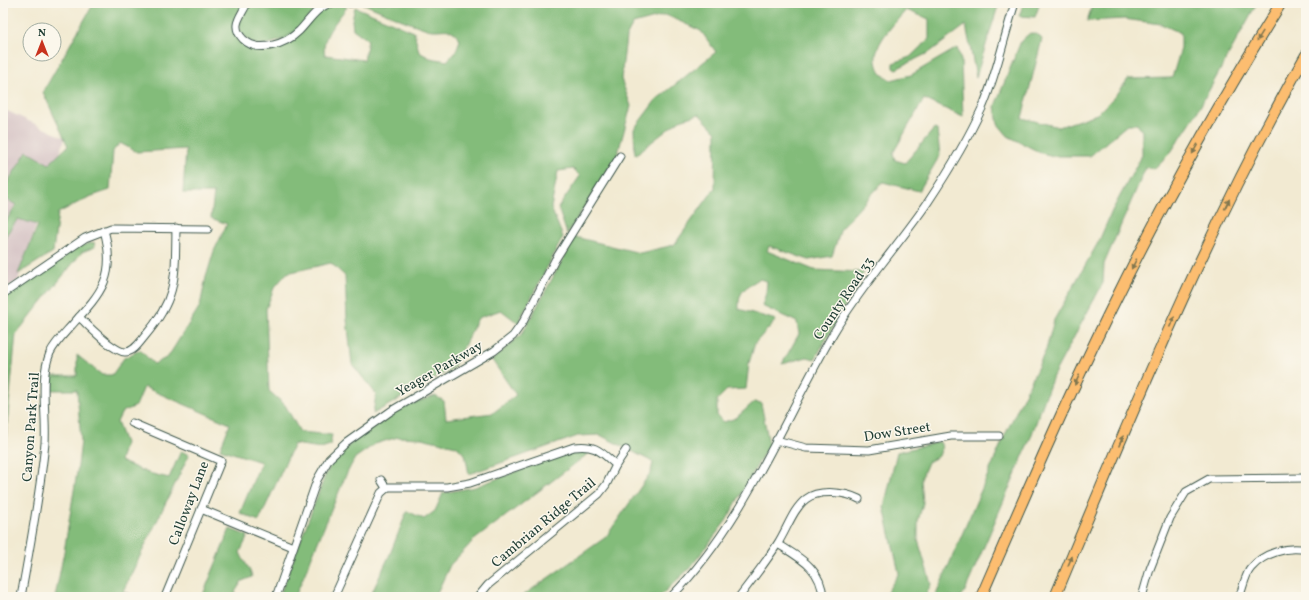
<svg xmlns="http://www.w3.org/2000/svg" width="1309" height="600" font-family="Vollkorn,serif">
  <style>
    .industrial { fill: #d2bec1 }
    .forest { fill: #83bc7a; stroke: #517c57 }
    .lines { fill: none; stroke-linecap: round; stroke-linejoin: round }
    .minor-casing { stroke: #3f574c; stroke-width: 9 }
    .highway-casing { stroke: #3f574c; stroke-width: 12 }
    .minor { stroke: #fff; stroke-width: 7 }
    .highway { stroke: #fcbd6f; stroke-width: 10 }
    .oneway { fill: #82774f }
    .labels { text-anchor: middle; stroke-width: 3; stroke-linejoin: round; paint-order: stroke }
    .street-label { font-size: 14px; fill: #1f3d34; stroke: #fbf7ec }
  </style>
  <rect width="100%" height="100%" fill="#fbf7ec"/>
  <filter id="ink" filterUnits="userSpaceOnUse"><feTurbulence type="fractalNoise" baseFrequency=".025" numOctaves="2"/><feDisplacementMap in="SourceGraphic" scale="8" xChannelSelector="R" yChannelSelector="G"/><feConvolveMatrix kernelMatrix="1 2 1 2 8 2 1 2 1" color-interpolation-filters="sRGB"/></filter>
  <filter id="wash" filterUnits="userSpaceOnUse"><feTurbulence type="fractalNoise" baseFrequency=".012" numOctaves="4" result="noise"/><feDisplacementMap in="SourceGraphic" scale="16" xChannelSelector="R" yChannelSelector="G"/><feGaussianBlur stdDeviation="0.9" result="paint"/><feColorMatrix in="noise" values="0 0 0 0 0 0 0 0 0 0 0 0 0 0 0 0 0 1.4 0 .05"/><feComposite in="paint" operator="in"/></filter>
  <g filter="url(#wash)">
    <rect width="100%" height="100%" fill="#f2ead2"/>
    <path class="industrial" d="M 3,109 L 65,138 L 18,280 L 3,291 Z"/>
    <g class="forest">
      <path d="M 94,3 L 244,3 C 240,10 234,19 234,27 C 234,47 258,52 273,47 C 288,36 318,8 335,5 C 339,4 343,5 347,7 C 337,21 320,37 325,55 L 364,60 L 368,40 L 353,29 L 352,20 L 355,7 L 414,32 L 419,52 L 430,58 L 447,61 L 456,51 L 460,40 C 451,23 441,33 427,29 C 405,22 383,12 362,3 L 999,3 L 976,77 L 966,25 L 930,52 L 896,69 L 893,67 L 893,63 L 910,57 L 929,39 L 929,19 L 906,10 C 893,26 864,51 881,73 C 883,76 888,78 891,80 L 911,75 L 957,48 L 961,60 L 963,117 L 924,99 L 893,153 L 895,160 L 905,163 L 934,129 L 937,130 L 940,155 L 919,191 L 883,182 L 841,228 L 832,256 L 809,260 L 769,246 L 767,251 L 814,270 L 864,272 L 815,359 L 807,357 L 782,364 L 799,334 L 797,322 L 762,306 L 766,293 L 767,281 L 759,279 C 745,288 738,291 739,309 L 776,320 L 755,343 L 749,363 L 746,389 L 727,390 L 717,400 L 717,416 L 724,422 L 736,418 L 754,402 L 761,403 L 769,444 L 726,521 L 690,568 L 659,597 L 521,597 L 606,537 L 651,472 L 653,462 L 600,435 L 578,436 L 469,474 L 465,454 L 456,446 L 421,438 L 398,437 L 375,444 L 355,458 L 345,477 L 295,597 L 279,597 L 325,476 L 334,458 L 361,435 L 406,406 L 435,396 L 444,401 L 446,419 L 493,413 L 516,395 L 492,360 L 522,334 L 575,237 L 640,253 L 674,245 L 715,188 L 716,132 L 699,114 L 680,120 L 635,155 L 634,129 L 656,100 L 716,52 L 701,31 L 666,15 L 633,24 L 626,37 L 621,79 L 631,106 L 617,156 L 567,234 L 558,208 L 580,176 L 573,169 L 558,171 L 551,208 L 563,237 L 518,323 L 501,310 L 478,318 L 453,368 L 373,414 L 376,394 L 352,364 L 347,319 L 345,276 L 331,263 L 287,273 L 274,288 L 266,309 L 269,391 L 285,405 L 300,432 L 332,435 L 330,445 L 321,448 L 294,444 L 259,521 L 240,513 L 261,462 L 220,449 L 230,424 L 144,387 L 136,406 L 122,412 L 117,422 L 125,443 L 120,461 L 148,473 L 169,478 L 181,451 L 189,455 L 123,591 L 135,597 L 55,597 L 64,552 L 78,466 L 81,441 L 77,390 L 48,390 L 49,376 L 77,376 L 77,355 L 102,375 L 112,375 L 124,358 L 140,350 L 154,364 L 168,357 L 200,306 L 206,277 L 214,251 L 227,224 L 211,218 L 214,193 L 183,193 L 186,149 L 137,152 L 120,143 L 113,151 L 110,190 L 89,197 L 58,213 L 53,252 L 18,274 L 38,225 L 18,219 L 6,235 L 3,245 L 3,226 L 16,205 L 3,197 L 3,190 L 27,151 L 49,164 L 68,146 L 43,92 Z"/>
      <path d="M 249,3 L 323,3 C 312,11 308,19 299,27 C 289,37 265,50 252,43 C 247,40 243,36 240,32 L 239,24 Z"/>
      <path d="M 1024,3 L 1040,3 L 1035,17 L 1019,16 Z"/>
      <path d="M 1093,3 L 1257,3 L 1196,114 L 1171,152 L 1154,169 L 1146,167 L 1104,264 L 1103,283 L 1053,376 L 1029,442 L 965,591 L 961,597 L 935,597 L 1005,435 L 1046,350 L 1054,320 L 1099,241 L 1112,211 L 1142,155 L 1142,131 L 1137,124 L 1128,124 L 1090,156 L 1054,156 L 1041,153 L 1008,136 L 998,124 L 995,106 L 1021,41 L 1030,33 L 1037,34 L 1042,39 L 1022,118 L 1059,127 L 1097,114 L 1118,93 L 1128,79 L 1172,78 L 1181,48 L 1181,33 L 1161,24 L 1124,19 L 1087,21 Z"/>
      <path d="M 94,242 L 95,247 L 82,252 L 16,334 L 3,465 L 3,298 L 77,247 Z"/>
      <path d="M 940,442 L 942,447 L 939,456 L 928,462 L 921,479 L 923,503 L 918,521 L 918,540 L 931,584 L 925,597 L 884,597 L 899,573 L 884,507 L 897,452 Z"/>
      <path d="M 584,450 L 589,453 L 474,540 L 450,565 L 435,597 L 370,597 L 390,554 L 407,511 L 424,519 L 435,511 L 443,493 L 475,487 L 557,456 Z"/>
      <path d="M 230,529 L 248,536 L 240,552 C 243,561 250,568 252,577 L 242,581 L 235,592 L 238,597 L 202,597 Z"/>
    </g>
  </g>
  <g filter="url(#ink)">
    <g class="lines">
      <defs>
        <g id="minor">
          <path d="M 247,3 C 241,17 230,25 243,39 C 258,54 286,44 299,31 C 309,21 317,6 332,3"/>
          <path d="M 349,3 L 351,3"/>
          <path d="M 3,294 L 85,238 L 111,228 L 208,229"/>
          <path d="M 79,317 C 89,326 112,351 125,352 C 134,352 140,342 145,336 C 178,297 175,276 176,228"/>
          <path d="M 132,423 L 221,461 L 165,597"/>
          <path d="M 776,440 L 806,448 L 869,450 L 951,436 L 999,436"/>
          <path d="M 616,465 L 626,450"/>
          <path d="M 381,480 L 386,488"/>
          <path d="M 201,509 L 293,547"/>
          <path d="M 778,544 C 800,558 821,568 823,597"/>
          <path d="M 21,597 C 30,546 40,495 45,443 C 47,414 39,380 50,353 C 55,343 63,335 71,326 C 101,293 117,277 104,230"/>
          <path d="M 276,597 L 317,480 L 329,459 L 346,443 L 391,411 L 494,351 L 513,336 L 523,322 L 555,260 L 620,156"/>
          <path d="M 334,597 L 381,493 L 388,487 L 447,487 L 470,483 L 574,447 C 596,444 601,452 616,465 L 606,485 L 599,494 L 488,585 L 478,597"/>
          <path d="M 671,597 C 745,522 782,422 834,332 C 861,286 898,246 928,202 C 948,172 968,139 983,106 C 997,73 1004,37 1015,3"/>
          <path d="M 739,597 C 752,580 766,562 778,543 C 787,529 793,509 806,499 C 819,489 846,492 859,499"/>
          <path d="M 1142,597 L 1150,569 L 1170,518 L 1186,492 L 1209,479 L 1306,478"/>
          <path d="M 1239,597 C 1243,589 1245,574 1251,568 C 1264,553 1287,546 1306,550"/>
        </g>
        <g id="highway">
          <path d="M 981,597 C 1024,498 1067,398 1115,301 C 1165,199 1221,100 1281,3"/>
          <path d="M 1055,597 C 1132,413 1207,228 1306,55"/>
        </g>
      </defs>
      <use href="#minor" class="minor-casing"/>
      <use href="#highway" class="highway-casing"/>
      <use href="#minor" class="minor"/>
      <use href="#highway" class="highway"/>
    </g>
    <defs><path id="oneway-solid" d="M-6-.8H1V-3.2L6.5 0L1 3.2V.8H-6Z"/></defs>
    <g class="oneway">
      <use href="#oneway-solid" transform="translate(1260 36) rotate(122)"/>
      <use href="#oneway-solid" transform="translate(1195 149) rotate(119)"/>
      <use href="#oneway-solid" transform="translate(1227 204) rotate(-64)"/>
      <use href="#oneway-solid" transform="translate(1134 264) rotate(117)"/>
      <use href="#oneway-solid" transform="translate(1172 322) rotate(-66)"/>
      <use href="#oneway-solid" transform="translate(1077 380) rotate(115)"/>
      <use href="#oneway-solid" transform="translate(1121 441) rotate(-67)"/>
      <use href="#oneway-solid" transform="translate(1070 561) rotate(-67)"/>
    </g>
  </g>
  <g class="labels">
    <g class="street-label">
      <text transform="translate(843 298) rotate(-56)" y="5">County Road 33</text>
      <text transform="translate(439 368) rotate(-30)" y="5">Yeager Parkway</text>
      <text transform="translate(30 427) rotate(-86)" y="5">Canyon Park Trail</text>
      <text transform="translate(897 431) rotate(-9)" y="5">Dow Street</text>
      <text transform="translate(188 503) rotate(-69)" y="5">Calloway Lane</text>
      <text transform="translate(543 522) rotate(-40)" y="5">Cambrian Ridge Trail</text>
    </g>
  </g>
  <rect width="1309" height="600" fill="none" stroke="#fbf7ec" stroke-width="16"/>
  <g transform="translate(42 42)"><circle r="19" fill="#fbf7ec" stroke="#a3ada2"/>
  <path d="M0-3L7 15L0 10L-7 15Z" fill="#c8321e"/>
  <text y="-6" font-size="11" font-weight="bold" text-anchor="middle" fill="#1f3d34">N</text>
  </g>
</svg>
